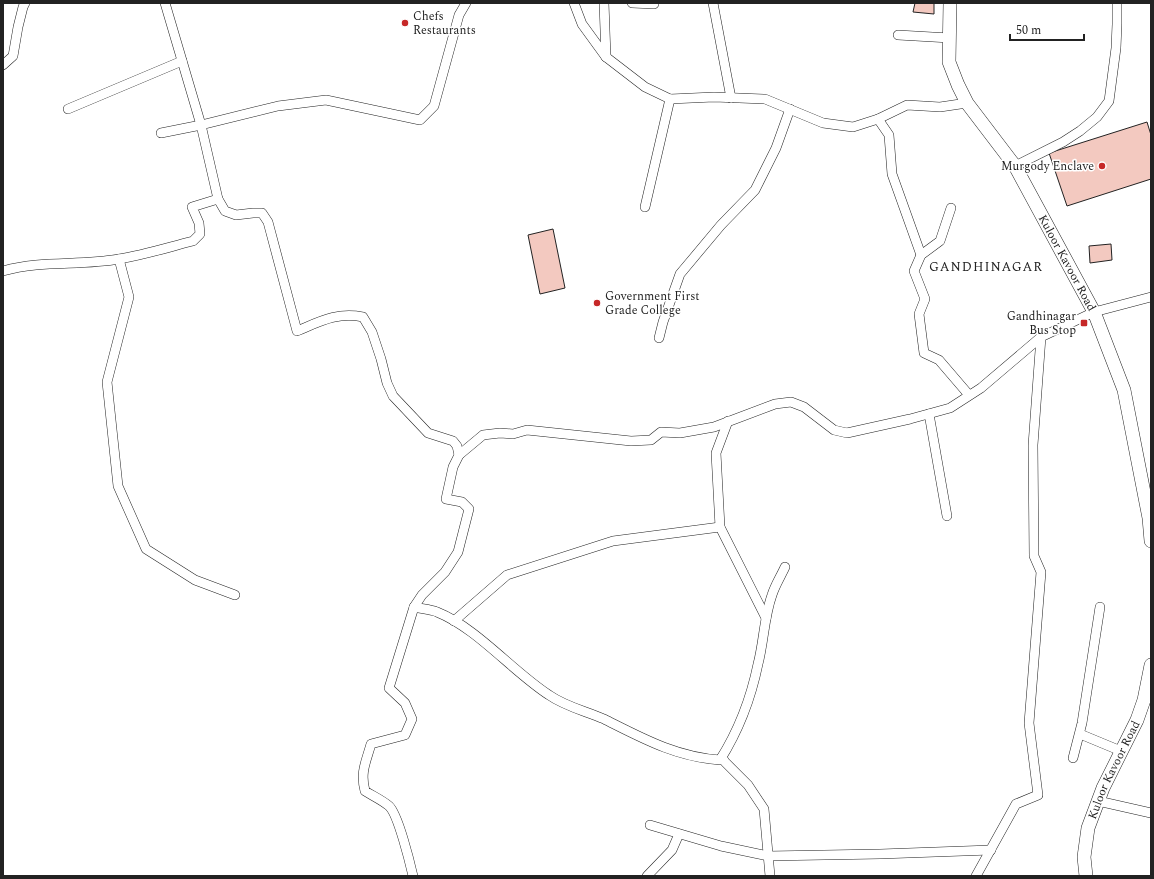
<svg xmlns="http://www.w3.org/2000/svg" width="1154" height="879" font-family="Spectral,serif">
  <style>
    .building { fill: #f3c9c0; stroke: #222 }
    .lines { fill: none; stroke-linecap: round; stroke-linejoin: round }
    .minor-casing { stroke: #222; stroke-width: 10 }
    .secondary-casing { stroke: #222; stroke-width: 14 }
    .minor { stroke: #fff; stroke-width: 9 }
    .secondary { stroke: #fff; stroke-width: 13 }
    .poi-dot { fill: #c62828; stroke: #fff; stroke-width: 1.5 }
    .labels { text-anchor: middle; stroke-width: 3; stroke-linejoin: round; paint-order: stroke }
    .poi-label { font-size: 12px; fill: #222; stroke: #fff; text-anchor: start }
    .street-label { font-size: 12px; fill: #222; stroke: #fff }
    .neighbourhood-label { font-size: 13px; letter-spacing: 1px; fill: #222; stroke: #fff }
  </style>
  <rect width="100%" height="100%" fill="#fff"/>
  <g class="building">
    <path d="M 915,3 L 934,3 L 934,14 L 913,12 Z"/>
    <path d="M 1147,122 L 1151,135 L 1151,179 L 1067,206 L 1049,153 Z"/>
    <path d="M 553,229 L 565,288 L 540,294 L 528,235 Z"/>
    <path d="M 1111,244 L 1112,260 L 1090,263 L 1089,246 Z"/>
  </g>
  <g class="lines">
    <defs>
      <g id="minor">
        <path d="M 165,3 L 201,125 L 218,199 L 225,211 L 236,215 L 253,213 L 262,213 L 268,222 L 297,331 C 321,321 337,312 363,317 L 372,332 L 381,359 L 387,383 L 393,396 L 428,433 L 453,441 L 457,446 L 459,455 L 453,467 L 446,499 L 462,502 L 469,509 L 458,552 L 445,572 L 422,595 L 414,607 L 389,688 L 405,703 L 412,719 L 405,735 L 371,744 C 366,762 360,772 365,791 C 373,796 382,800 389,806 C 398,814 410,863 413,876"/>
        <path d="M 574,3 L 582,24 L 606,57 L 645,87 L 670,99 L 714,97 L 765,99 L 823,123 L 853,127 L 878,119 L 907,105 L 940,107 L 967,103"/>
        <path d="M 604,3 L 606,57"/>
        <path d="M 632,3 L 654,4"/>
        <path d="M 713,3 L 731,98"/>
        <path d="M 898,35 L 950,38"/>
        <path d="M 3,65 L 13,56 L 18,27 L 23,7 L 25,3"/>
        <path d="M 68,109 L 182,61"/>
        <path d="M 878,119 L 889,135 L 892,174 L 921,255"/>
        <path d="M 161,133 L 201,125 L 278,106 L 326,100 L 420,120 L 434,106 L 459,15 L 466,3"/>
        <path d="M 1015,166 L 1063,142 L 1080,131 L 1097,117 L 1109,101 L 1116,48 L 1117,24 L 1117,3"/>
        <path d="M 645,207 L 670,99"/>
        <path d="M 951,208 L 940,241 L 921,255 L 914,271 L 925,299 L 919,314 L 924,353 L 939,360 L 969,395"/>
        <path d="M 119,259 L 129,297 L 107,382 L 118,486 L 146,549 L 195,580 L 235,595"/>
        <path d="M 3,271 C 42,260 80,266 119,259 C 144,255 169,247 193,241 L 200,234 L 199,223 L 192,207 L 218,199"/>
        <path d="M 659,338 L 663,322 L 680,274 L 721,225 L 755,190 L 776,148 L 790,109"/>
        <path d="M 929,414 L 947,516"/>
        <path d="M 728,421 L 716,453 L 720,527 L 766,618"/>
        <path d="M 459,455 L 483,435 L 500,433 L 513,434 L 527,430 L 631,441 L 651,440 L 661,432 L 680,433 L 714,427 L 775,404 L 791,402 L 804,407 L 834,430 L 847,433 L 910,419 L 950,408 L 981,388 L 1041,337"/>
        <path d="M 414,607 C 421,609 430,609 437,612 C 477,628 512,671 549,695 C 566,707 586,711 604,719 C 642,738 676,757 720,760 C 739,730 751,698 758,664 C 764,641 764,617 772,595 C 775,585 781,576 785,567"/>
        <path d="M 454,621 L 507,575 L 613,541 L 720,527"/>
        <path d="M 1080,734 L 1121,751"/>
        <path d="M 722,757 L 725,762 L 748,785 L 764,809 L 770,876"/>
        <path d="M 1073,758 L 1082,723 L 1100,607"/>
        <path d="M 1098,801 L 1151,813"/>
        <path d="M 650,825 L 721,846 L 768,856 L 880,854 L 991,850"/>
        <path d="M 647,876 L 672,850 L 679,834"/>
        <path d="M 976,876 L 1016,804 L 1038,795 L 1029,723 L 1041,572 L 1034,556 L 1033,445 L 1041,337 L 1094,312 L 1151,297"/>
      </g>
      <g id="secondary">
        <path id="s1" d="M 950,3 L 949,62 L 958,85 L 967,103 L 1015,166 L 1094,312 L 1124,390 L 1149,518 L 1151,541"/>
        <path id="s2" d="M 1086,876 L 1084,857 L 1088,828 L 1103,788 L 1137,720 L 1144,700 L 1151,665"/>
      </g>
    </defs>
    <use href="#minor" class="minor-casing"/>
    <use href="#secondary" class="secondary-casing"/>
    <use href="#minor" class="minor"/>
    <use href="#secondary" class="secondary"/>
  </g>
  <g class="poi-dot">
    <circle cx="405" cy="23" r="4"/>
    <circle cx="1102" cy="166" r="4"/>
    <circle cx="597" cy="303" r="4"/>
    <rect x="1080" y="319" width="8" height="8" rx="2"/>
  </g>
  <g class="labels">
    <g class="poi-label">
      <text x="413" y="20">Chefs<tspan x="413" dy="14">Restaurants</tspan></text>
      <text x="1094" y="170" text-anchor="end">Murgody Enclave</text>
      <text x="605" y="300">Government First<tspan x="605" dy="14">Grade College</tspan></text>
      <text x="1076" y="320" text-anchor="end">Gandhinagar<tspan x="1076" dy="14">Bus Stop</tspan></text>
    </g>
    <g class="street-label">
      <text dy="4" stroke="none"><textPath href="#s1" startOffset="293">Kuloor Kavoor Road</textPath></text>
      <text dy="4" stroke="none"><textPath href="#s2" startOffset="112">Kuloor Kavoor Road</textPath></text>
    </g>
    <g class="neighbourhood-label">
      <text x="986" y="271">GANDHINAGAR</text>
    </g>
  </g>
  <rect width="1154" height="879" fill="none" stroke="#222222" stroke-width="8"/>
  <path d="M1010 34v6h74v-6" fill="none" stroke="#222222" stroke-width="2"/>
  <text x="1016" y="34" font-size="12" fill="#222222" stroke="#ffffff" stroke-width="3" paint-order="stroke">50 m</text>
</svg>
